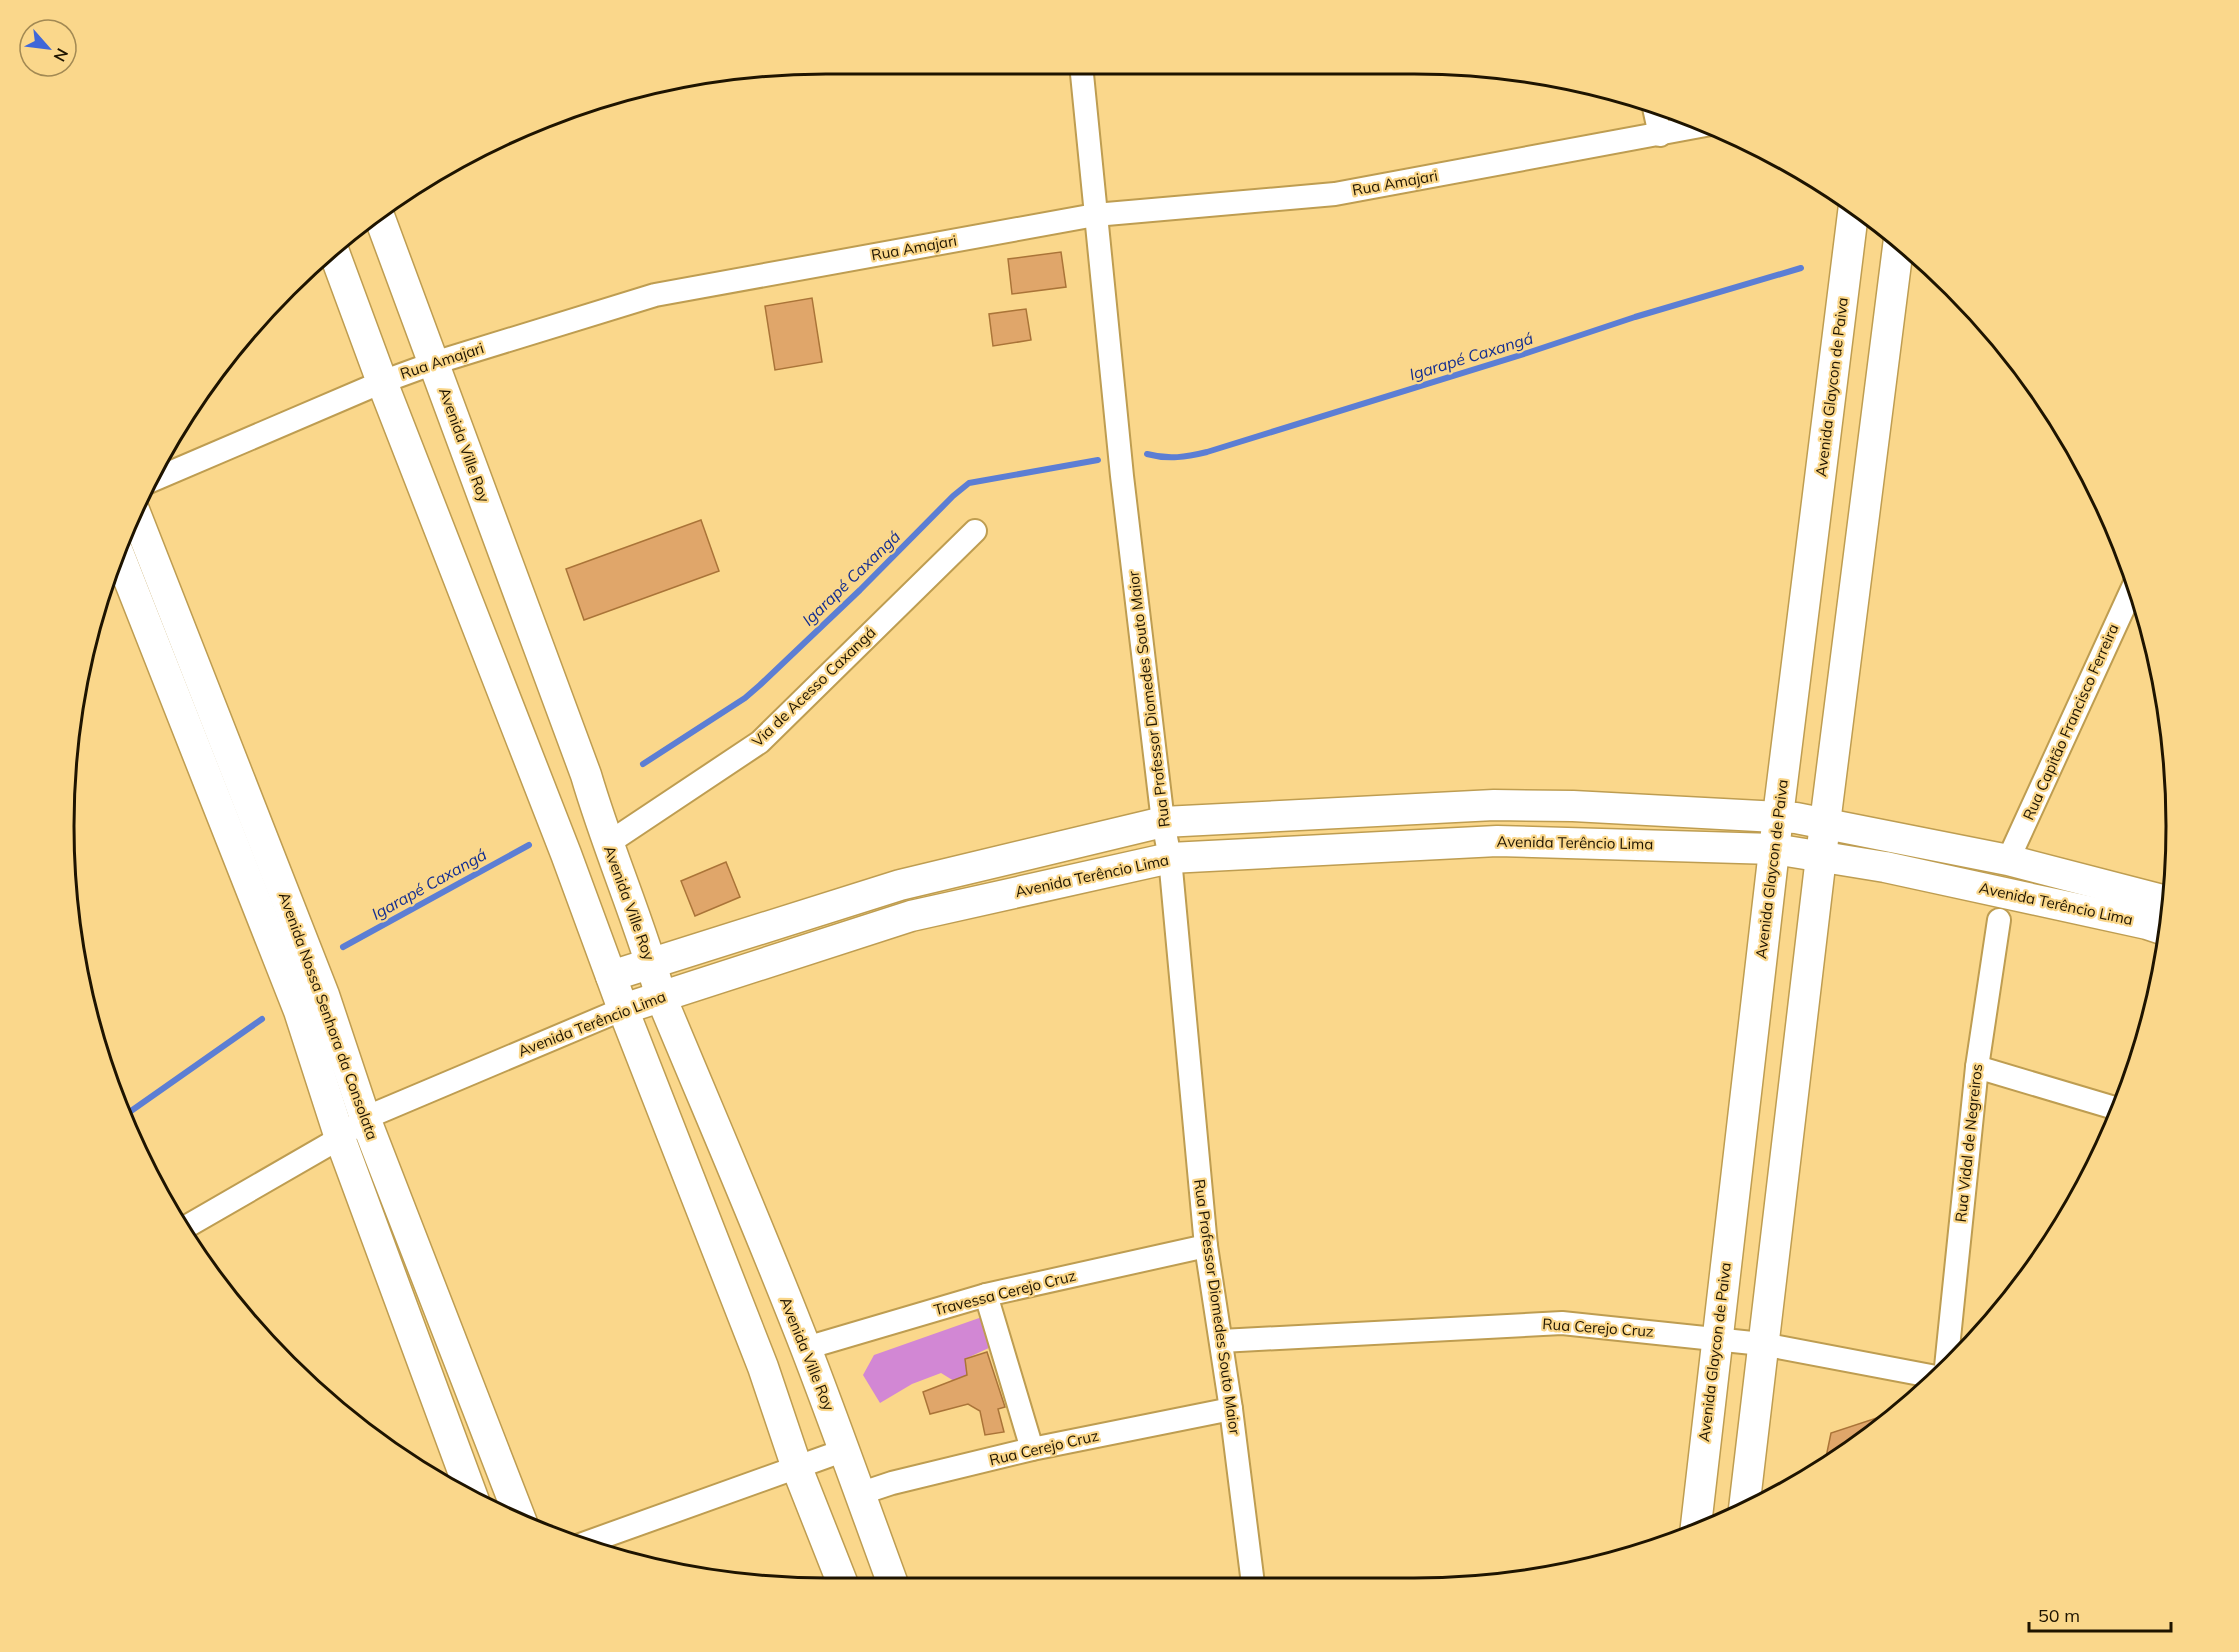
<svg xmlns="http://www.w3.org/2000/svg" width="2239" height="1652" font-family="Mulish,sans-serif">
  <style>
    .forest { fill: #d287d4 }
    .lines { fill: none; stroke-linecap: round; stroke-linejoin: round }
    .stream { stroke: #5c7ed4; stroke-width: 6 }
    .building { fill: #e0a66a; stroke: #aa7438; stroke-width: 1.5 }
    .minor-casing { stroke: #be9d51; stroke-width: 26 }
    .major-casing { stroke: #be9d51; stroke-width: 33 }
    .minor { stroke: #fff; stroke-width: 22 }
    .major { stroke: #fff; stroke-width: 30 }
    .labels { text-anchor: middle; stroke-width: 4.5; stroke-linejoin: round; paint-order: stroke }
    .street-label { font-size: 15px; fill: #1e1400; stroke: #fad78b }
    .water-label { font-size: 16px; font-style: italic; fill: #132d91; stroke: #fad78b }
    .rim { fill: none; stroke: #1e1400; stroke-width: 3 }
  </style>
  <rect width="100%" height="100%" fill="#fad78b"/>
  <path class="forest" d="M 982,1317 L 991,1347 L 965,1359 L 967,1375 L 954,1381 L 941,1373 L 912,1384 L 880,1403 L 863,1375 L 874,1355 Z"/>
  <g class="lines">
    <g class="stream">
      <path d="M 1147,454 C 1169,460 1186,457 1207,452 L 1527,353 L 1635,317 L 1801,268"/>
      <path d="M 643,764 L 745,698 L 760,685 L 860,590 L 953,496 L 969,483 L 1098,460"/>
      <path d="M 343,947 L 529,845"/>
      <path d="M 121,1118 L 262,1019"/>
    </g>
  </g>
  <g class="building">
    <path d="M 1061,252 L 1066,287 L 1012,294 L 1008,259 Z"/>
    <path d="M 812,298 L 822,362 L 775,370 L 765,306 Z"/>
    <path d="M 1026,309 L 1031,340 L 993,346 L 989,314 Z"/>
    <path d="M 701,520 L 719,571 L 584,620 L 566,569 Z"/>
    <path d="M 726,862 L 740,897 L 695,916 L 681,881 Z"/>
    <path d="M 987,1352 L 1005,1407 L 998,1409 L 1004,1432 L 985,1435 L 980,1411 L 968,1404 L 930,1414 L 923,1392 L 967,1375 L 965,1359 Z"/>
    <path d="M 1898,1411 L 1878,1431 L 1825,1462 L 1831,1433 Z"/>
  </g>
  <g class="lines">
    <defs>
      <g id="minor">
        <path d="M 1081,64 L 1122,476 L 1163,822 L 1170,858 L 1206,1246 L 1231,1409 L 1253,1584"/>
        <path d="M 1653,103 L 1660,135"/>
        <path d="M 146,483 L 382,382 L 434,363 L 655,295 L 1095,215 L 1335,194 L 1711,124"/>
        <path d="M 607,844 L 760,742 L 975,531"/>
        <path d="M 2008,860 L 2134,585"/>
        <path d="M 1977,1067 L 2118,1109"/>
        <path d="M 184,1228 L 340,1138 L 365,1118 L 623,1009"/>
        <path d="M 986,1295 L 1032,1449"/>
        <path d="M 1221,1341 L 1562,1323 L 1762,1344 L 1936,1377"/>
        <path d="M 806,1348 L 986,1295 L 1206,1246"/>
        <path d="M 1946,1367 L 1977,1067 L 1999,920"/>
        <path d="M 859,1494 L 892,1483 L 1032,1449 L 1231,1409"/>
        <path d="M 580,1545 L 845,1450"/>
      </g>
      <g id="major">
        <path d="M 378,213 L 586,775 C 608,850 640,922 661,997 C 710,1115 761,1232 807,1351 C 837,1429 865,1508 894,1587"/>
        <path d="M 334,252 L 382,382 L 566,854 L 623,1009 L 763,1367 L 797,1468 L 844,1587"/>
        <path d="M 134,510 L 324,995 L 365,1118 L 522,1523"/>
        <path d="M 118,552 L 299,1011 L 340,1138 L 474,1501"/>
        <path d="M 611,976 L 900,885 L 1163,822 L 1494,805 L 1573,806 L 1796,818 L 2008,860 L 2170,902"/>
        <path d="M 623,1009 L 911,916 L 1170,858 L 1497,841 L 1774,849 L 1885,867 L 2147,924 L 2168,931"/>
        <path d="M 1744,1509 L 1825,823 L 1899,239"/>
        <path d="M 1695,1534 L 1778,816 L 1854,205"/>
      </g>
    </defs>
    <use href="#minor" class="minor-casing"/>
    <use href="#major" class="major-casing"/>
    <use href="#minor" class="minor"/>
    <use href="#major" class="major"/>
  </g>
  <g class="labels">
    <g class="street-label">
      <text transform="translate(1395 183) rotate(-10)" y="5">Rua Amajari</text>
      <text transform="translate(914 248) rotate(-10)" y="5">Rua Amajari</text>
      <text transform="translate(442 361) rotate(-18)" y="5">Rua Amajari</text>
      <text transform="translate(1832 387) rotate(-83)" y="5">Avenida Glaycon de Paiva</text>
      <text transform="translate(464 445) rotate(70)" y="5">Avenida Ville Roy</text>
      <text transform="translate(814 687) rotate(-44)" y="5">Via de Acesso Caxangá</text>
      <text transform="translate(1149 699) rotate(-97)" y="5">Rua Professor Diomedes Souto Maior</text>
      <text transform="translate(2071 722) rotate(-66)" y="5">Rua Capitão Francisco Ferreira</text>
      <text transform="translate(1575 843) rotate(1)" y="5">Avenida Terêncio Lima</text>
      <text transform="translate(1772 869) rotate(-83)" y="5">Avenida Glaycon de Paiva</text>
      <text transform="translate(1092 876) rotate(-12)" y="5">Avenida Terêncio Lima</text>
      <text transform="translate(629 903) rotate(70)" y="5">Avenida Ville Roy</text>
      <text transform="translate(2056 904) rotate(12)" y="5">Avenida Terêncio Lima</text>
      <text transform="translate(328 1016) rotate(70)" y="5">Avenida Nossa Senhora da Consolata</text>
      <text transform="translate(592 1024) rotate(-21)" y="5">Avenida Terêncio Lima</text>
      <text transform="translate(1969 1143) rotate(-84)" y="5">Rua Vidal de Negreiros</text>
      <text transform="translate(1005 1293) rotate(-14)" y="5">Travessa Cerejo Cruz</text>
      <text transform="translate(1217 1307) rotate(82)" y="5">Rua Professor Diomedes Souto Maior</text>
      <text transform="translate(1598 1328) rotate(4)" y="5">Rua Cerejo Cruz</text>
      <text transform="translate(1715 1352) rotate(-83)" y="5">Avenida Glaycon de Paiva</text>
      <text transform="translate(807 1354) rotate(68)" y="5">Avenida Ville Roy</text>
      <text transform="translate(1044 1448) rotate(-13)" y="5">Rua Cerejo Cruz</text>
    </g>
    <g class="water-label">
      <text transform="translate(1471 356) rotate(-17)" y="6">Igarapé Caxangá</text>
      <text transform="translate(851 578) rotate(-44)" y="6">Igarapé Caxangá</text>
      <text transform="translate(429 884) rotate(-29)" y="6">Igarapé Caxangá</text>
    </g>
  </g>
  <path d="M0 0H2239V1652H0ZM826 74H1414A752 752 0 0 1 2166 826V826A752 752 0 0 1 1414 1578H826A752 752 0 0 1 74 826V826A752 752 0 0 1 826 74Z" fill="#fad78b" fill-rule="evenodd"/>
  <path class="rim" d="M826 74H1414A752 752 0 0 1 2166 826V826A752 752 0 0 1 1414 1578H826A752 752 0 0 1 74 826V826A752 752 0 0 1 826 74Z"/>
  <g transform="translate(48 48) rotate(118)"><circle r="28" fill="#fad78b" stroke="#a28953" stroke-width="1.5"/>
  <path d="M0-4.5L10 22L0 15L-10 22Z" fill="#3f67d9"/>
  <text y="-9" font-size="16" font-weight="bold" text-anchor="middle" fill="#1e1400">N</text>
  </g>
  <path d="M2029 1622v9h142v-9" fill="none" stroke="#1e1400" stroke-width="3"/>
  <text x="2038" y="1622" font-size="18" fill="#1e1400" stroke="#fad78b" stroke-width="4.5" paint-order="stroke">50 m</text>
</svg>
